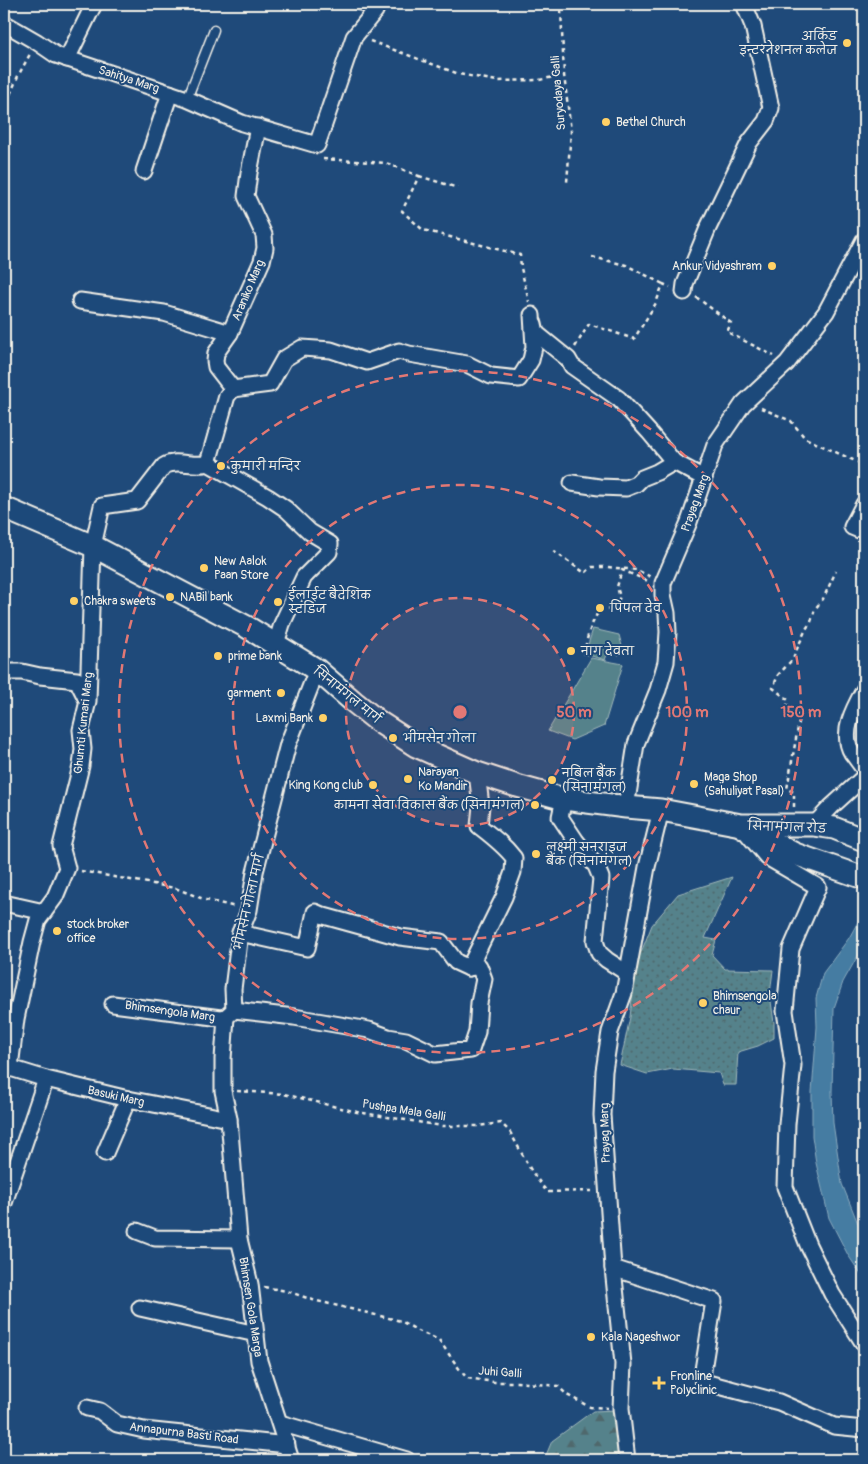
<svg xmlns="http://www.w3.org/2000/svg" width="868" height="1464" font-family="Pangolin,'Playpen Sans Deva',sans-serif">
  <style>
    .grass { fill: #54828b; stroke: #a4baba }
    .forest { fill: url(#forest-firs); stroke: #a4baba }
    .park { fill: url(#park-dots); stroke: #a4baba }
    .water { fill: #457ca2; stroke: #8babbe }
    .lines { fill: none; stroke-linecap: round; stroke-linejoin: round }
    .service-casing { stroke: #f4f1e8; stroke-width: 11 }
    .minor-casing { stroke: #f4f1e8; stroke-width: 19 }
    .secondary-casing { stroke: #f4f1e8; stroke-width: 25 }
    .path { stroke: #f4f1e8; stroke-width: 2.5; stroke-dasharray: 4 4; stroke-linecap: butt }
    .service { stroke: #1f4a7a; stroke-width: 8 }
    .minor { stroke: #1f4a7a; stroke-width: 15 }
    .secondary { stroke: #1f4a7a; stroke-width: 21 }
    .ring { fill: none; stroke: #e27875; stroke-width: 2.5; stroke-dasharray: 9 6 }
    .poi-dot { fill: #ffd166; stroke: #1f4a7a; stroke-width: 2 }
    .labels { text-anchor: middle; stroke-width: 4; stroke-linejoin: round; paint-order: stroke }
    .poi-label { font-size: 12px; fill: #f4f1e8; stroke: #1f4a7a; text-anchor: start }
    .street-label { font-size: 12px; fill: #f4f1e8; stroke: #1f4a7a }
    .centre { fill: #e27875; stroke: #1f4a7a; stroke-width: 2.5 }
    .ring-label { font-size: 15px; text-anchor: middle; font-weight: bold; fill: #e27875; stroke: #1f4a7a; stroke-width: 4; stroke-linejoin: round; paint-order: stroke }
  </style>
  <defs>
    <pattern id="forest-firs" width="22" height="20" patternUnits="userSpaceOnUse" patternTransform="scale(1.25)"><rect width="22" height="20" fill="#54828b"/><path d="M5 1l3.5 6h-7zM16 11l3.5 6h-7z" fill="#4f686c"/></pattern>
    <pattern id="park-dots" width="8" height="8" patternUnits="userSpaceOnUse" patternTransform="scale(1.25)"><rect width="8" height="8" fill="#54828b"/><path d="M2 2h.1M6 6h.1" fill="none" stroke="#4f686c" stroke-width="1.8" stroke-linecap="round"/></pattern>
  </defs>
  <rect width="100%" height="100%" fill="#1f4a7a"/>
  <filter id="ink" filterUnits="userSpaceOnUse"><feTurbulence type="fractalNoise" baseFrequency=".02" numOctaves="2"/><feDisplacementMap in="SourceGraphic" scale="10" xChannelSelector="R" yChannelSelector="G"/><feConvolveMatrix kernelMatrix="1 2 1 2 8 2 1 2 1" color-interpolation-filters="sRGB"/></filter>
  <g filter="url(#ink)">
    <g class="grass">
      <path d="M 593,629 L 619,635 L 622,646 L 619,655 L 608,652 L 605,660 L 585,654 Z"/>
      <path d="M 591,658 L 623,664 L 604,726 L 572,740 L 548,731 Z"/>
    </g>
    <path class="forest" d="M 617,1410 L 622,1460 L 544,1460 L 552,1441 L 593,1411 Z"/>
    <path class="park" d="M 732,877 L 705,938 L 716,940 L 712,955 L 725,969 L 773,970 L 770,994 L 774,1023 L 774,1038 L 758,1046 L 738,1052 L 736,1085 L 723,1085 L 719,1073 L 673,1069 L 647,1074 L 620,1065 L 630,1017 L 636,965 L 652,925 L 678,894 Z"/>
    <path class="water" d="M 864,911 L 864,947 L 856,959 L 843,982 L 834,1008 L 832,1092 L 833,1123 L 842,1184 L 857,1221 L 864,1234 L 864,1279 L 848,1255 L 829,1218 L 816,1163 L 812,1136 L 812,1092 L 817,1027 L 816,998 L 823,973 L 849,938 Z"/>
    <g class="lines">
      <defs>
        <g id="service">
          <path d="M 354,4 L 375,11"/>
          <path d="M 187,99 L 214,30"/>
        </g>
        <g id="minor">
          <path d="M 4,23 L 37,42 L 56,55 L 187,99 L 242,123 L 317,145 L 354,37 L 375,11 L 378,4"/>
          <path d="M 67,59 L 94,4"/>
          <path d="M 144,171 L 170,93"/>
          <path d="M 684,292 L 685,284 L 708,228 L 749,143 L 766,121 L 771,108 L 753,26 L 744,4"/>
          <path d="M 80,301 L 164,313 L 230,333"/>
          <path d="M 534,324 L 536,333 L 568,359 L 572,366 L 619,399 L 649,432 L 674,462 L 704,478"/>
          <path d="M 233,389 L 270,384 L 284,359 L 302,348 L 331,350 L 367,362 L 399,351 L 409,354 L 467,364 L 491,376 L 519,379 L 531,360 L 534,347 L 532,315"/>
          <path d="M 208,463 L 227,396 L 233,389 L 216,367 L 215,361 L 216,353 L 230,333 L 262,261 L 265,248 L 264,235 L 246,196 L 249,173 L 258,127"/>
          <path d="M 208,463 L 268,497 L 286,509 L 310,532 L 330,544 L 329,552 L 304,577 L 282,624 L 276,644"/>
          <path d="M 572,483 L 599,487 L 626,488 L 636,484 L 642,478 L 657,472 L 674,462"/>
          <path d="M 864,504 L 852,527 L 864,532"/>
          <path d="M 4,672 L 22,672 L 40,676 L 77,680 L 87,700"/>
          <path d="M 864,690 C 854,708 840,733 852,753 C 856,758 860,764 864,769"/>
          <path d="M 564,799 L 560,817 L 576,841 L 596,866 L 601,878 L 595,941 L 599,953 L 607,960 L 627,973"/>
          <path d="M 626,807 L 636,744 L 658,690 L 666,662 L 668,632 L 667,613 L 663,595 L 663,583 L 689,522 L 715,445 L 743,404 L 787,363 L 826,312 L 864,240"/>
          <path d="M 814,825 L 831,807 L 864,777"/>
          <path d="M 746,832 L 767,857 L 818,887 L 791,949 L 785,1011 L 793,1065 L 787,1124 L 785,1187 L 808,1245 L 832,1294 L 864,1344"/>
          <path d="M 4,903 L 44,912"/>
          <path d="M 240,933 L 307,948 L 315,912 L 324,916 L 400,937 L 441,942 L 456,962 L 469,968"/>
          <path d="M 113,1004 L 221,1018 L 226,1017"/>
          <path d="M 234,1010 L 294,1017 L 369,1030 L 388,1037 L 406,1040 L 435,1054 L 471,1050 L 477,1032 L 479,1003 L 484,979 L 479,966 L 469,968 L 504,897 L 513,872 L 514,858 C 504,845 492,836 479,826 L 481,806 L 477,773"/>
          <path d="M 4,1066 L 46,1079 L 128,1099 L 229,1119"/>
          <path d="M 10,1067 L 16,1019 L 32,942 L 38,920 L 55,897 L 67,868 L 61,846 L 81,766 L 83,749 L 81,730 L 88,701 L 93,546 L 102,506 L 137,501 L 164,466 C 177,458 194,468 208,463"/>
          <path d="M 105,1153 L 128,1099"/>
          <path d="M 4,1203 L 46,1079"/>
          <path d="M 137,1231 L 155,1238 L 239,1239"/>
          <path d="M 613,1268 L 714,1301 L 703,1370 L 702,1378 L 704,1382 L 779,1402 L 834,1426 L 864,1429"/>
          <path d="M 140,1308 L 256,1334"/>
          <path d="M 87,1408 L 100,1411 L 117,1424 L 144,1430 L 287,1445"/>
          <path d="M 280,1423 L 407,1460"/>
          <path d="M 291,1460 L 259,1361 L 250,1284 L 239,1239 L 229,1119 L 223,1091 L 223,1059 L 226,1017 L 234,1010 L 233,989 L 240,933 L 249,910 L 255,872 L 288,744 L 317,670"/>
          <path d="M 627,1460 L 621,1408 L 623,1364 L 613,1268 L 602,1115 L 604,1071 L 610,1032 L 624,993 L 647,867 L 661,810"/>
        </g>
        <g id="secondary">
          <path d="M 4,508 L 93,546 L 247,627 L 317,670 L 354,702 L 379,722 L 416,746 L 477,773 L 517,786 L 564,799 L 626,807 L 661,810 L 741,825 L 814,825 L 834,828 L 864,840"/>
          <path d="M 743,827 L 795,854 L 864,878"/>
        </g>
      </defs>
      <use href="#service" class="service-casing"/>
      <use href="#minor" class="minor-casing"/>
      <use href="#secondary" class="secondary-casing"/>
      <g class="path">
        <path d="M 566,4 L 561,10 L 564,75 L 571,131 L 567,182"/>
        <path d="M 370,41 L 459,74 L 497,81 L 539,80 L 564,75"/>
        <path d="M 4,109 L 18,76 L 30,54"/>
        <path d="M 323,159 L 386,163 L 419,176 L 402,211 L 423,230 L 520,255 L 521,268 L 529,302"/>
        <path d="M 419,176 L 458,188"/>
        <path d="M 592,257 L 626,265 L 663,284"/>
        <path d="M 696,297 L 731,323 L 727,332 L 774,356"/>
        <path d="M 575,347 L 589,324 L 634,339 L 656,303 L 663,284 L 670,287"/>
        <path d="M 761,408 L 791,421 L 805,438 L 864,465"/>
        <path d="M 553,551 L 585,573 L 592,567 L 607,567 L 637,570 L 651,577"/>
        <path d="M 585,655 C 585,639 592,622 600,609 L 613,610 L 620,597 L 617,587 L 622,570 L 648,581"/>
        <path d="M 794,807 L 794,792 L 787,789 L 800,716 L 790,710 L 787,707 L 788,700 L 773,688 L 778,675 L 792,660 L 806,629 L 811,622 L 815,609 L 823,599 L 836,571"/>
        <path d="M 81,871 L 175,888 L 206,900 L 236,907"/>
        <path d="M 237,1091 L 284,1094 L 357,1112 L 442,1126 L 477,1126 L 501,1123 L 510,1132 L 532,1172 L 547,1192 L 592,1191"/>
        <path d="M 264,1287 L 287,1291 L 313,1300 L 401,1321 L 418,1331 L 439,1340 L 460,1370 L 467,1378 L 494,1382 L 517,1382 L 558,1386 L 567,1395 L 590,1407 L 608,1408"/>
      </g>
      <use href="#service" class="service"/>
      <use href="#minor" class="minor"/>
      <use href="#secondary" class="secondary"/>
    </g>
  </g>
  <circle cx="460" cy="712" r="114" fill="#e27875" fill-opacity=".12"/>
  <g class="ring">
    <circle cx="460" cy="712" r="114"/>
    <circle cx="460" cy="712" r="227"/>
    <circle cx="460" cy="712" r="341"/>
  </g>
  <g class="poi-dot">
    <circle cx="847" cy="43" r="5"/>
    <circle cx="606" cy="122" r="5"/>
    <circle cx="772" cy="266" r="5"/>
    <circle cx="221" cy="466" r="5"/>
    <circle cx="204" cy="568" r="5"/>
    <circle cx="170" cy="597" r="5"/>
    <circle cx="74" cy="601" r="5"/>
    <circle cx="278" cy="602" r="5"/>
    <circle cx="600" cy="608" r="5"/>
    <circle cx="571" cy="651" r="5"/>
    <circle cx="218" cy="656" r="5"/>
    <circle cx="281" cy="693" r="5"/>
    <circle cx="323" cy="718" r="5"/>
    <circle cx="393" cy="738" r="5"/>
    <circle cx="408" cy="779" r="5"/>
    <circle cx="552" cy="780" r="5"/>
    <circle cx="694" cy="784" r="5"/>
    <circle cx="373" cy="785" r="5"/>
    <circle cx="535" cy="805" r="5"/>
    <circle cx="536" cy="854" r="5"/>
    <circle cx="57" cy="931" r="5"/>
    <circle cx="703" cy="1003" r="5"/>
    <circle cx="591" cy="1337" r="5"/>
    <path d="M656.5 1375.5h5v5h5v5h-5v5h-5v-5h-5v-5h5z"/>
  </g>
  <g class="labels">
    <g class="poi-label">
      <text x="837" y="40" text-anchor="end">अर्किड<tspan x="837" dy="14">इन्टरनेशनल कलेज</tspan></text>
      <text x="616" y="126">Bethel Church</text>
      <text x="762" y="270" text-anchor="end">Ankur Vidyashram</text>
      <text x="231" y="470">कुमारी मन्दिर</text>
      <text x="214" y="565">New Aalok<tspan x="214" dy="14">Paan Store</tspan></text>
      <text x="288" y="599">ईलाईट बैदेशिक<tspan x="288" dy="14">स्टडिज</tspan></text>
      <text x="180" y="601">NABil bank</text>
      <text x="84" y="605">Chakra sweets</text>
      <text x="610" y="612">पिपल देव</text>
      <text x="581" y="655">नाग देवता</text>
      <text x="228" y="660">prime bank</text>
      <text x="271" y="697" text-anchor="end">garment</text>
      <text x="313" y="722" text-anchor="end">Laxmi Bank</text>
      <text x="403" y="742">भीमसेन गोला</text>
      <text x="418" y="776">Narayan<tspan x="418" dy="14">Ko Mandir</tspan></text>
      <text x="562" y="777">नबिल बैंक<tspan x="562" dy="14">(सिनामंगल)</tspan></text>
      <text x="704" y="781">Maga Shop<tspan x="704" dy="14">(Sahuliyat Pasal)</tspan></text>
      <text x="363" y="789" text-anchor="end">King Kong club</text>
      <text x="525" y="809" text-anchor="end">कामना सेवा विकास बैंक (सिनामंगल)</text>
      <text x="546" y="851">लक्ष्मी सनराइज<tspan x="546" dy="14">बैंक (सिनामंगल)</tspan></text>
      <text x="67" y="928">stock broker<tspan x="67" dy="14">office</tspan></text>
      <text x="713" y="1000">Bhimsengola<tspan x="713" dy="14">chaur</tspan></text>
      <text x="601" y="1341">Kala Nageshwor</text>
      <text x="670" y="1380">Fronline<tspan x="670" dy="14">Polyclinic</tspan></text>
    </g>
    <g class="street-label">
      <text transform="translate(129 79) rotate(18)" y="4">Sahitya Marg</text>
      <text transform="translate(558 93) rotate(-95)" y="4">Suryodaya Galli</text>
      <text transform="translate(248 290) rotate(-67)" y="4">Araniko Marg</text>
      <text transform="translate(695 503) rotate(-70)" y="4">Prayag Marg</text>
      <text transform="translate(347 695) rotate(39)" y="4">सिनामंगल मार्ग</text>
      <text transform="translate(83 723) rotate(-84)" y="4">Ghumti Kumari Marg</text>
      <text transform="translate(787 827) rotate(2)" y="4">सिनामंगल रोड</text>
      <text transform="translate(249 902) rotate(-77)" y="4">भीमसेन गोला मार्ग</text>
      <text transform="translate(170 1011) rotate(8)" y="4">Bhimsengola Marg</text>
      <text transform="translate(116 1096) rotate(13)" y="4">Basuki Marg</text>
      <text transform="translate(404 1110) rotate(9)" y="4">Pushpa Mala Galli</text>
      <text transform="translate(605 1133) rotate(-92)" y="4">Prayag Marg</text>
      <text transform="translate(251 1307) rotate(81)" y="4">Bhimsen Gola Marga</text>
      <text transform="translate(500 1372) rotate(4)" y="4">Juhi Galli</text>
      <text transform="translate(184 1433) rotate(7)" y="4">Annapurna Basti Road</text>
    </g>
  </g>
  <circle cx="460" cy="712" r="8" class="centre"/>
  <g class="ring-label">
    <text x="574" y="717">50 m</text>
    <text x="687" y="717">100 m</text>
    <text x="801" y="717">150 m</text>
  </g>
  <rect width="868" height="1464" fill="none" stroke="#1f4a7a" stroke-width="20"/>
  <rect x="10" y="10" width="848" height="1444" fill="none" stroke="#f4f1e8" stroke-width="2" filter="url(#ink)"/>
</svg>
